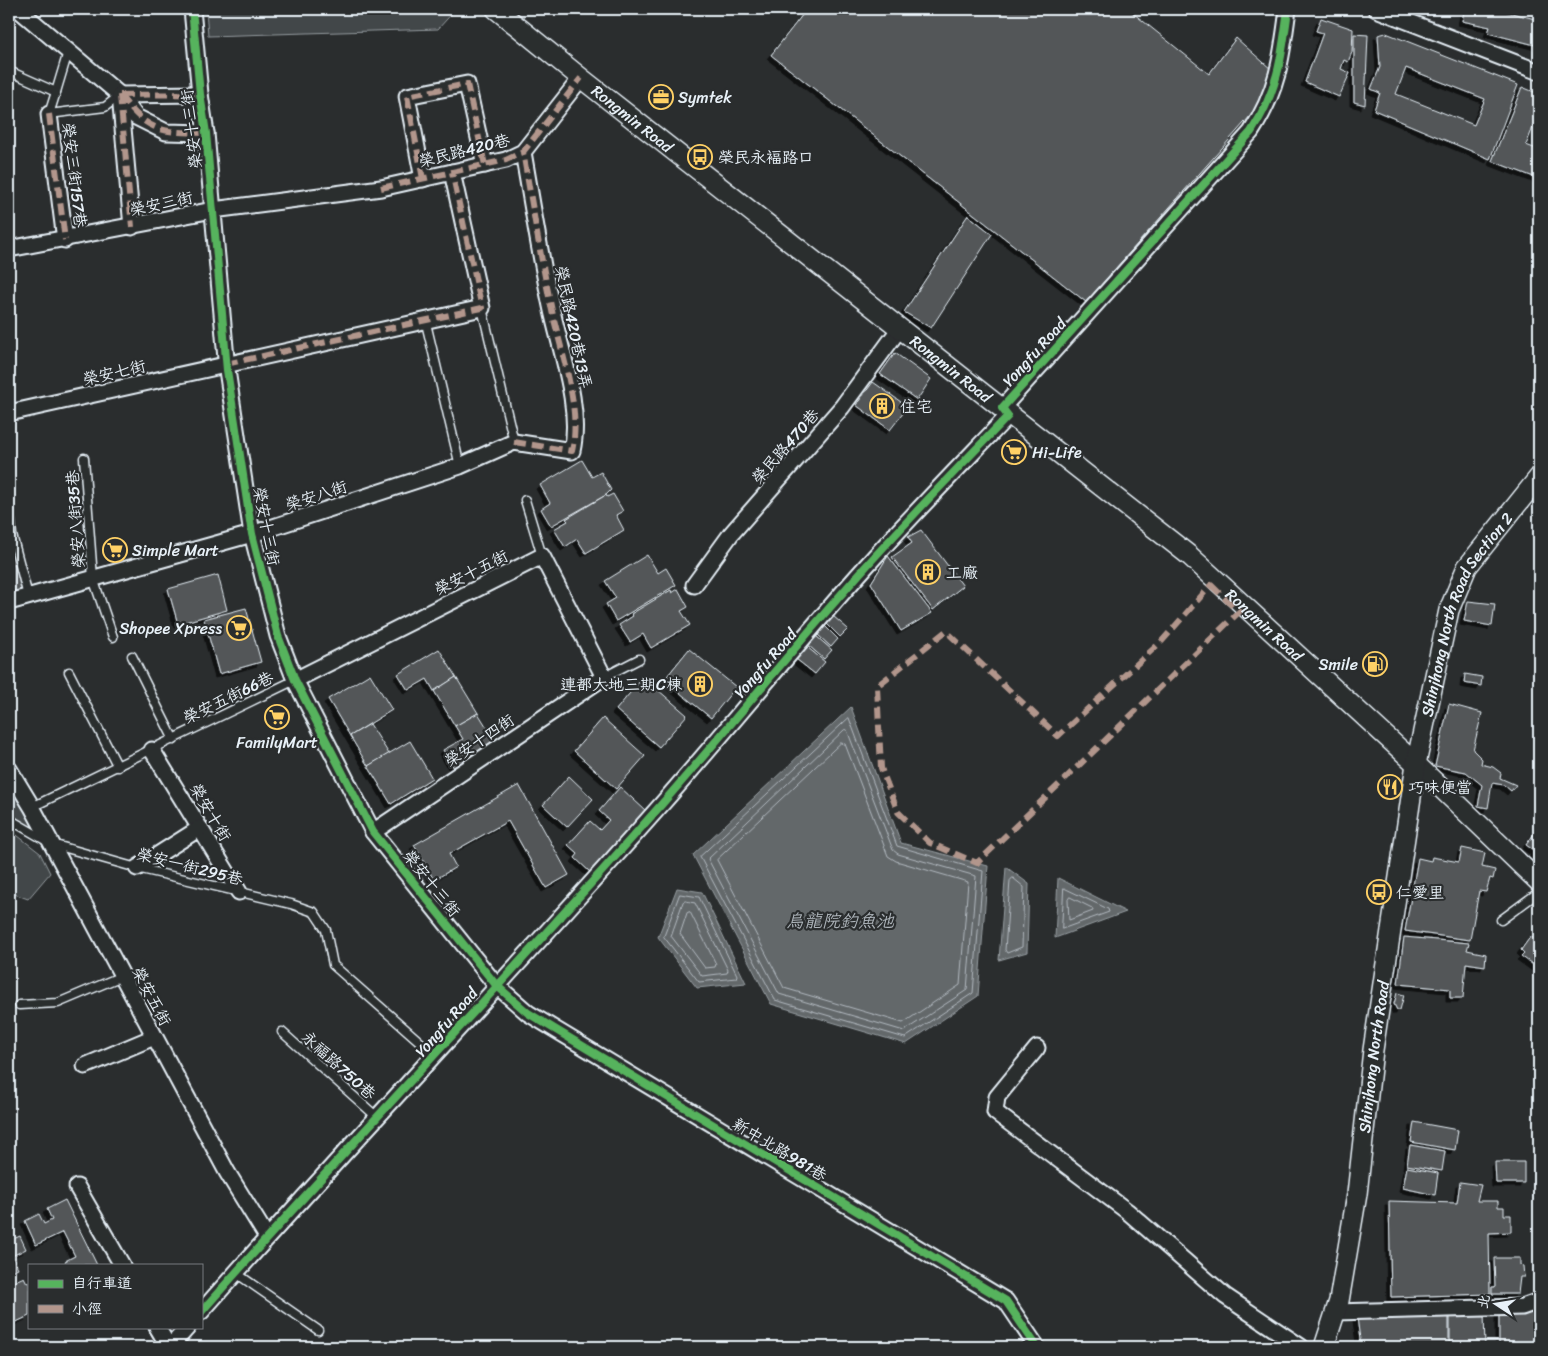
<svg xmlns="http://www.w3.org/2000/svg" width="1548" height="1356" font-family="Sriracha,'LXGW WenKai TC',sans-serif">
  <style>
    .green { fill: #424648; stroke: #959ca0 }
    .water { fill: #63686b; stroke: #989fa3 }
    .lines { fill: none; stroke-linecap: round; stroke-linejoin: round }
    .shore { stroke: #b3bac0; stroke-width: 1 }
    .building { fill: #535759; stroke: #e8f1f8; fill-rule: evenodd; filter: url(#shadow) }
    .service-casing { stroke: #e8f1f8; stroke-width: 11 }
    .minor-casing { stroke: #e8f1f8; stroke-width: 19 }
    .tertiary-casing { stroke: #e8f1f8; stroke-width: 22 }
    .service { stroke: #2a2d2e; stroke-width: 8 }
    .minor { stroke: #2a2d2e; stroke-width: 15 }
    .tertiary { stroke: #2a2d2e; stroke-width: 19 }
    .quiet { stroke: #b2968c; stroke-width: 6; stroke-dasharray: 12 6; stroke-linecap: butt }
    .cycleway-casing { stroke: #2a2d2e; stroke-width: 11 }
    .cycleway { stroke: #56b35d; stroke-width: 8 }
    .labels { text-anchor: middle; stroke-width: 4.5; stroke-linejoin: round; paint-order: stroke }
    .poi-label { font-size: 16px; fill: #e8f1f8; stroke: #2a2d2e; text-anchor: start }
    .street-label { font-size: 16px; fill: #e8f1f8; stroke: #2a2d2e }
    .water-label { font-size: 18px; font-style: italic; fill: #acb3b9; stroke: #2a2d2e }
  </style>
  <defs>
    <filter id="shadow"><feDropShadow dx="-4" dy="4" stdDeviation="0" flood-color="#0009"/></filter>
  </defs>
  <rect width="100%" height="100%" fill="#2a2d2e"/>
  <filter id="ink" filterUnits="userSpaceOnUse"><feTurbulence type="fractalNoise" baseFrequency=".02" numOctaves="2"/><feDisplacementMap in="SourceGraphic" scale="10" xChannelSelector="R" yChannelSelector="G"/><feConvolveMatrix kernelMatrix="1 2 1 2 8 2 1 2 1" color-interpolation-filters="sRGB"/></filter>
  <g filter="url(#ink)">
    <g class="green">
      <path d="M 206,9 L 456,9 L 438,29 L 208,36 Z"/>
      <path d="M 9,776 L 46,838 L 9,815 Z"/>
      <path d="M 9,829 L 40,853 L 50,873 L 28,899 L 9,892 Z"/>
    </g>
    <g class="water">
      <path d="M 851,707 L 901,843 L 988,866 L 978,996 L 906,1044 L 771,1004 L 693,855 Z"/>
      <path d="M 1006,867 L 1029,884 L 1027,952 L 999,960 Z"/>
      <path d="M 1058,878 L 1126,912 L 1055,938 Z"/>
      <path d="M 677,888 L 702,892 L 746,983 L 697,988 L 658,937 Z"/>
    </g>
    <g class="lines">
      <g class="shore">
        <path d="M 849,718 L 897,846 L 983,871 L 973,993 L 905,1038 L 775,1000 L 700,857 Z"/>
        <path d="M 847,730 L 893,850 L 898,854 L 976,876 L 967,990 L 904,1031 L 779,994 L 708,859 L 844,730 Z"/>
        <path d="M 841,743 L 845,744 L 888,856 L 896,861 L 968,882 L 960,985 L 903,1023 L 784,988 L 717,860 Z"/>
        <path d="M 1013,878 L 1024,887 L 1022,947 L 1007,953 L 1005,950 L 1010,881 Z"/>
        <path d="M 1064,888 L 1108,909 L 1109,912 L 1062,929 Z"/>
        <path d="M 680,894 L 699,897 L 737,975 L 736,978 L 699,982 L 664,937 Z"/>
        <path d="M 1070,897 L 1092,908 L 1093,911 L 1069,920 L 1068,900 Z"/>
        <path d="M 686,901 L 695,903 L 728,970 L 727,973 L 702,976 L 671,936 L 683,902 Z"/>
        <path d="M 690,912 L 716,964 L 715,967 L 705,968 L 680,934 L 687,913 Z"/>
      </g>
    </g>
    <g class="building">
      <path d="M 807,9 L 1128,9 L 1209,74 L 1236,38 L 1272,70 L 1260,105 L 1086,302 L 771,55 Z"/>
      <path d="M 1454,9 L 1496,9 L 1539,20 L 1539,46 L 1488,33 L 1490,27 L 1462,21 L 1464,12 Z"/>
      <path d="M 1321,18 L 1353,29 L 1352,52 L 1348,62 L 1344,60 L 1341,69 L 1350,73 L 1339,97 L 1305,82 L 1323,33 L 1316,31 Z"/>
      <path d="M 1386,33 L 1518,85 L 1490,159 L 1374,110 L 1380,93 L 1371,89 L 1380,67 L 1378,35 ZM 1406,68 L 1485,99 L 1474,125 L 1396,94 Z"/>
      <path d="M 1354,34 L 1368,35 L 1365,105 L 1354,102 Z"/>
      <path d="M 1522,87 L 1539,94 L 1539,121 L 1536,120 L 1526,145 L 1539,150 L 1539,179 L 1492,161 Z"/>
      <path d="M 968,215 L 992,234 L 931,328 L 904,312 Z"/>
      <path d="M 895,353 L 931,379 L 917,400 L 880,374 Z"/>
      <path d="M 873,382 L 908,407 L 890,430 L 856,405 Z"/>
      <path d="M 582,460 L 592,477 L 601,472 L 611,490 L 606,495 L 551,526 L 541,509 L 550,503 L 540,485 Z"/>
      <path d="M 613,494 L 623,511 L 616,515 L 624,530 L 586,553 L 577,539 L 565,547 L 554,529 L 568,521 L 566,519 L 606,495 L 607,497 Z"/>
      <path d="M 921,530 L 963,586 L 933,610 L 892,557 L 912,543 L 908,537 Z"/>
      <path d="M 17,549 L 28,590 L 9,596 L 9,551 Z"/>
      <path d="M 647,555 L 658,573 L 666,568 L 676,585 L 616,621 L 606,604 L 616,598 L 605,581 Z"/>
      <path d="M 888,556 L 932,613 L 901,631 L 871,583 Z"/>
      <path d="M 218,575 L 227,610 L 178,624 L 168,589 Z"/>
      <path d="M 678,589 L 688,607 L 681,611 L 690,625 L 651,648 L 643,634 L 630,642 L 619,625 L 633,616 L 631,614 L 671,590 L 672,593 Z"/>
      <path d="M 1468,601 L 1495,604 L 1492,626 L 1464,621 Z"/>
      <path d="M 246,608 L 261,662 L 219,674 L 204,619 Z"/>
      <path d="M 833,616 L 848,629 L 840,637 L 826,623 Z"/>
      <path d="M 825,626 L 838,639 L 831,647 L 817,634 Z"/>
      <path d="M 816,636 L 832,650 L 824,659 L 808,645 Z"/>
      <path d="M 807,647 L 825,662 L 815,674 L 796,659 Z"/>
      <path d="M 439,649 L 456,677 L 434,691 L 427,679 L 408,690 L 398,674 Z"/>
      <path d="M 689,649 L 736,687 L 711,718 L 664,680 Z"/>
      <path d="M 370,674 L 392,710 L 350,736 L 328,699 Z"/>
      <path d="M 1465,674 L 1482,677 L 1481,686 L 1464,683 Z"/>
      <path d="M 456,677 L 478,713 L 455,726 L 434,691 Z"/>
      <path d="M 643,677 L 687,715 L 659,747 L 616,710 Z"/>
      <path d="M 1449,704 L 1482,713 L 1473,750 L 1482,759 L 1481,764 L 1493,767 L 1501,773 L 1500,778 L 1516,785 L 1511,791 L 1504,785 L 1492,783 L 1488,808 L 1478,806 L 1482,785 L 1466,772 L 1435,766 Z"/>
      <path d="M 478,713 L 496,742 L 454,768 L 443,750 L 463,739 L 455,726 Z"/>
      <path d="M 603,718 L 645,756 L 616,789 L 574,751 Z"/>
      <path d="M 370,724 L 389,754 L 368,766 L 350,736 Z"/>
      <path d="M 410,741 L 432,778 L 391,804 L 368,766 Z"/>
      <path d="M 569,776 L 593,799 L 567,827 L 543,805 Z"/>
      <path d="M 519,785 L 569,875 L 546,888 L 508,821 L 449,854 L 456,867 L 434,880 L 414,845 Z"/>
      <path d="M 620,787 L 646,811 L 590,872 L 575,858 L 578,854 L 568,845 L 590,821 L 600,830 L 609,820 L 599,811 Z"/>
      <path d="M 1539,827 L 1539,857 L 1533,853 L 1535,851 L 1526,845 Z"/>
      <path d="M 1462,848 L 1485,853 L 1482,867 L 1495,870 L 1493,879 L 1490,878 L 1486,892 L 1479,891 L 1470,940 L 1405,931 L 1418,858 L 1431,861 L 1432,857 L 1459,862 Z"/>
      <path d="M 1539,930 L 1539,969 L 1521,956 L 1524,953 L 1521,950 L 1531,936 L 1534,939 Z"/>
      <path d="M 1404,937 L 1469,943 L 1467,950 L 1486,954 L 1485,966 L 1466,963 L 1463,998 L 1450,998 L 1450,989 L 1398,984 Z"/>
      <path d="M 1397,993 L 1404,995 L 1400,1010 L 1397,1010 L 1394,1004 Z"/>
      <path d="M 1414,1122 L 1458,1130 L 1455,1150 L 1411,1142 Z"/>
      <path d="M 1410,1145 L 1445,1151 L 1442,1171 L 1407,1165 Z"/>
      <path d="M 1495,1162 L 1524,1162 L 1524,1183 L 1496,1183 Z"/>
      <path d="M 1407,1167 L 1438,1173 L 1435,1195 L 1403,1188 Z"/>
      <path d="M 1460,1182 L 1481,1185 L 1477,1201 L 1498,1201 L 1498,1207 L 1504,1207 L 1504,1215 L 1511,1215 L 1511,1232 L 1489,1233 L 1490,1294 L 1391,1297 L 1389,1201 L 1457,1203 Z"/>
      <path d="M 65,1200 L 97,1265 L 67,1265 L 65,1261 L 75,1256 L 63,1232 L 36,1245 L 25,1221 L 39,1214 L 44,1224 L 52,1220 L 47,1209 Z"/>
      <path d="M 20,1236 L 26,1249 L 12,1256 L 18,1268 L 9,1272 L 9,1241 Z"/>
      <path d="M 1494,1258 L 1520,1258 L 1520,1265 L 1523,1266 L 1524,1277 L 1520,1277 L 1518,1294 L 1492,1294 L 1492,1287 L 1495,1287 Z"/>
      <path d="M 24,1277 L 27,1283 L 29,1282 L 29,1316 L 12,1324 L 9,1318 L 9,1278 L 11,1283 Z"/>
      <path d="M 1535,1312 L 1536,1347 L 1499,1347 L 1499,1313 Z"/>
      <path d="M 1449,1313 L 1449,1347 L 1361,1347 L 1357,1317 Z"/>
      <path d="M 1484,1313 L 1485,1347 L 1450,1347 L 1450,1314 Z"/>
    </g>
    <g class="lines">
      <defs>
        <g id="service">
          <path d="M 9,71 L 56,92 L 68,52"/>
          <path d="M 56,92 L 49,114 L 105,107 L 120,95"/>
          <path d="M 482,308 L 514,442"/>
          <path d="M 425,319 L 460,466"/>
          <path d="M 84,458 L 93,578 L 113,637"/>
          <path d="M 525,500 L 542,556"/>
          <path d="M 9,501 L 12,535 L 28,596"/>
          <path d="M 132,656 L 174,740"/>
          <path d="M 69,672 L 118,767"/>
          <path d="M 604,677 L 639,659"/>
          <path d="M 32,807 L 295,680"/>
          <path d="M 9,819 L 52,844 L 137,868 L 291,904 L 314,912 L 326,930 L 333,965 L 436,1056"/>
          <path d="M 1501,920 L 1539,892"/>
          <path d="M 19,1005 L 58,1003 L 122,976"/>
          <path d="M 282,1032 L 378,1118"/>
          <path d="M 236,1273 L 318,1330"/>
        </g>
        <g id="minor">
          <path d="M 18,9 L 120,95 L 136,117 L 166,132 L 206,133"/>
          <path d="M 192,9 L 200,94 L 206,133 L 227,370 L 252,534 L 278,636 L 295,680 L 373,832 L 496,985 L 528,1013 L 1006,1301 L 1037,1347"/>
          <path d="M 1376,9 L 1539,72"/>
          <path d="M 120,95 L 132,227"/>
          <path d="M 120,95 L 200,94"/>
          <path d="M 49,114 L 65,240"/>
          <path d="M 423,179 L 407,96 L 467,84 L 485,165"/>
          <path d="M 9,249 L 213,210 L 381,188 L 506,160 L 523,152 L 581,78"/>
          <path d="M 9,413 L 482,308 L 452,172"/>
          <path d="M 694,585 L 731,534 L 842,407 L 900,328"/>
          <path d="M 9,602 L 252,534 L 460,466 L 514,442 L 572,451 C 582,407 560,350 551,306 C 540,255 532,203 523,152"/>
          <path d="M 295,680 L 542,556 L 604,677 L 373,832"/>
          <path d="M 152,750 L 239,892"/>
          <path d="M 9,769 L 32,807 L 227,1172 L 267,1237"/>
          <path d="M 137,868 L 200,828"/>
          <path d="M 1037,1048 L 997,1097 L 995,1112 L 1127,1211 L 1225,1296 L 1301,1347"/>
          <path d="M 85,1066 L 154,1037"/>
          <path d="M 77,1187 L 122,1265"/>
          <path d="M 201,1312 C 352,1141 510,976 661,805 C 735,721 804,634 879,552 C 921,506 965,461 1008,416 L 1002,408 L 1251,132 C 1278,91 1282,56 1288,9"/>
          <path d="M 1335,1312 L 1522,1307 L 1539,1301"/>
          <path d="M 157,1327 L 169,1347"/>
          <path d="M 170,1347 L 188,1327"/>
        </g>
        <g id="tertiary">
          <path id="s1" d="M 496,9 L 581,78 L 1190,556 L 1416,764 L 1539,882"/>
          <path id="s2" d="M 1324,1347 L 1339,1301 L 1357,1194 L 1373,1050 L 1416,764 L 1449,610 L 1467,567 L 1539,477"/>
        </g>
      </defs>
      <use href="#service" class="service-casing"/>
      <use href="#minor" class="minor-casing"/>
      <use href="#tertiary" class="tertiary-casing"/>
      <use href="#service" class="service"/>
      <use href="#minor" class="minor"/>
      <use href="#tertiary" class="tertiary"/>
      <g class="quiet">
        <path d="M 120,95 L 132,227"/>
        <path d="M 120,95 C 148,133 162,132 206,133"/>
        <path d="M 120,95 L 200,94"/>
        <path d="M 49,114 L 65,240"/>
        <path d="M 423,179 L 407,96 L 467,84 L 485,165"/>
        <path d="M 381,188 L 506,160 L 523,152 L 581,78"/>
        <path d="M 226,364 L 482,308 L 452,172"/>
        <path d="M 514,442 L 572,451 C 582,407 560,350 551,306 C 540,255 532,203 523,152"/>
        <path d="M 1211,585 L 1239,612 L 977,863 L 930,843 L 898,812 L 881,768 L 877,686 L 946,631 L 1058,736 L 1162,641 Z"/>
      </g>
      <defs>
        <g id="cycleway">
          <path d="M 192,9 L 200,94 L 206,133 L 227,370 L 252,534 L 278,636 L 295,680 L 373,832 L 496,985 L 528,1013 L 1006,1301 L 1037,1347"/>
          <path d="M 201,1312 C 352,1141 510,976 661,805 C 735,721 804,634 879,552 C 921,506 965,461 1008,416 L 1002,408 L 1251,132 C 1278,91 1282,56 1288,9"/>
        </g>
      </defs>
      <use href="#cycleway" class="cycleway-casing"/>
      <use href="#cycleway" class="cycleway"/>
    </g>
  </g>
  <defs>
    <symbol id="office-ring" viewBox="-11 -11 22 22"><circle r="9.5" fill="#2a2d2e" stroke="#ffd166" stroke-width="1.5"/><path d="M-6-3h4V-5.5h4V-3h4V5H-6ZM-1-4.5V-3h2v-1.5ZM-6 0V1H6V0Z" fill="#ffd166"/></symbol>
    <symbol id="bus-ring" viewBox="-11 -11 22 22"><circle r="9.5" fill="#2a2d2e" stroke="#ffd166" stroke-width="1.5"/><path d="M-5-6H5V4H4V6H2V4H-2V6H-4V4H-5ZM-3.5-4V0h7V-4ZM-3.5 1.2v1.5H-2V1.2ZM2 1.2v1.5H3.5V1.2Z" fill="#ffd166"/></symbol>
    <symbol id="building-ring" viewBox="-11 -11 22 22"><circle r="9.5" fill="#2a2d2e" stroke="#ffd166" stroke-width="1.5"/><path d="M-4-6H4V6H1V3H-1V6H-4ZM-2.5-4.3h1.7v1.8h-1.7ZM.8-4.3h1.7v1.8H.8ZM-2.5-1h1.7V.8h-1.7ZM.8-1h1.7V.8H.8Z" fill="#ffd166"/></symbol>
    <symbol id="supermarket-ring" viewBox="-11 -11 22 22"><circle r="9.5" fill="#2a2d2e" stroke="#ffd166" stroke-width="1.5"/><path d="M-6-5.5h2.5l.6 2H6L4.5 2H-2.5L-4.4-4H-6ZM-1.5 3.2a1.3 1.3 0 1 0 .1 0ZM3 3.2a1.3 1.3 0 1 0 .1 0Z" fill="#ffd166"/></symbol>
    <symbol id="fuel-ring" viewBox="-11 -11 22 22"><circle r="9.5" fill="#2a2d2e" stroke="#ffd166" stroke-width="1.5"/><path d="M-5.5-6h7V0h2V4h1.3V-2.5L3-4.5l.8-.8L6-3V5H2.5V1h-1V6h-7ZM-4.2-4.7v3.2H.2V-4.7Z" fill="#ffd166"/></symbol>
    <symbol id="restaurant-ring" viewBox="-11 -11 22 22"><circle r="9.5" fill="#2a2d2e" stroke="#ffd166" stroke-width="1.5"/><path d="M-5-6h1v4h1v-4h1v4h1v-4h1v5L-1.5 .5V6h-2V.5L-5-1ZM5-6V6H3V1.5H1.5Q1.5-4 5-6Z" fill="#ffd166"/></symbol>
  </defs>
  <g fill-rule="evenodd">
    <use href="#office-ring" x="647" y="83" width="28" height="28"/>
    <use href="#bus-ring" x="686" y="143" width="28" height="28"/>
    <use href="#building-ring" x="868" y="392" width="28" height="28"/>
    <use href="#supermarket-ring" x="1000" y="438" width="28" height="28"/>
    <use href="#supermarket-ring" x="101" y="536" width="28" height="28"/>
    <use href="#building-ring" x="914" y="558" width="28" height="28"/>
    <use href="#supermarket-ring" x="225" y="614" width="28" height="28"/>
    <use href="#fuel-ring" x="1361" y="650" width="28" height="28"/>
    <use href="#building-ring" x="686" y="670" width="28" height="28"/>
    <use href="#supermarket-ring" x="263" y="703" width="28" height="28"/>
    <use href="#restaurant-ring" x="1376" y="773" width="28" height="28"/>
    <use href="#bus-ring" x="1365" y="878" width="28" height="28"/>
  </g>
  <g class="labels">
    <g class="poi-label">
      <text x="678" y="103">Symtek</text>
      <text x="718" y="163">榮民永褔路口</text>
      <text x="900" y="412">住宅</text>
      <text x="1032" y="458">Hi-Life</text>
      <text x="132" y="556">Simple Mart</text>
      <text x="946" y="578">工廠</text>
      <text x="222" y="634" text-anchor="end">Shopee Xpress</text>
      <text x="1358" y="670" text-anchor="end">Smile</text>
      <text x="682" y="690" text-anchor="end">連都大地三期C棟</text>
      <text x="277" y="748" text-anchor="middle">FamilyMart</text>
      <text x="1408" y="793">巧味便當</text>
      <text x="1396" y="898">仁愛里</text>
    </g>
    <g class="street-label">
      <text dy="6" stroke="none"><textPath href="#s1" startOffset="175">Rongmin Road</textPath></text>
      <text transform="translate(191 129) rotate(-97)" y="6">榮安十三街</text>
      <text transform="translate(464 150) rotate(-14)" y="6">榮民路420巷</text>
      <text transform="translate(75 175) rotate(83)" y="6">榮安三街157巷</text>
      <text transform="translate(161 203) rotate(-12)" y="6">榮安三街</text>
      <text transform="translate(574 327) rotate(78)" y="6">榮民路420巷13弄</text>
      <text transform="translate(1034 352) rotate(-48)" y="6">Yongfu Road</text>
      <text dy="6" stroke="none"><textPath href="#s1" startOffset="580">Rongmin Road</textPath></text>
      <text transform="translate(114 372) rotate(-13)" y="6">榮安七街</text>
      <text transform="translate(785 446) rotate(-49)" y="6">榮民路470巷</text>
      <text transform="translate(316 495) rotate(-18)" y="6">榮安八街</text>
      <text transform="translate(75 519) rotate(-94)" y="6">榮安八街35巷</text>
      <text transform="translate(267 526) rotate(79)" y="6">榮安十三街</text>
      <text transform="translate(471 572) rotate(-27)" y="6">榮安十五街</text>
      <text dy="6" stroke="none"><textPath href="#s2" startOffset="751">Shinjhong North Road Section 2</textPath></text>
      <text dy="6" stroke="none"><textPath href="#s1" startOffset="985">Rongmin Road</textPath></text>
      <text transform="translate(765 663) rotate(-49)" y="6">Yongfu Road</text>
      <text transform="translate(228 697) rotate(-26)" y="6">榮安五街66巷</text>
      <text transform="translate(479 740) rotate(-34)" y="6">榮安十四街</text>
      <text transform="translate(211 812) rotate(59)" y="6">榮安十街</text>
      <text transform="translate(190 866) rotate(14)" y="6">榮安一街295巷</text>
      <text transform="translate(432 883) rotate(51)" y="6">榮安十三街</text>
      <text transform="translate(152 996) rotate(62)" y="6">榮安五街</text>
      <text transform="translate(446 1022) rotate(-49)" y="6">Yongfu Road</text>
      <text dy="6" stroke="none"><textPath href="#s2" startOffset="295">Shinjhong North Road</textPath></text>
      <text transform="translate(339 1065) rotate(42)" y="6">永福路750巷</text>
      <text transform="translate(780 1149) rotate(31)" y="6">新中北路981巷</text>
    </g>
    <g class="water-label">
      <text x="840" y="927">烏龍院釣魚池</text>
    </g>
  </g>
  <rect width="1548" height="1356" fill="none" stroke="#2a2d2e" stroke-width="30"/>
  <rect x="15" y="15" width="1518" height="1326" fill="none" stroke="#e8f1f8" stroke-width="2" filter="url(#ink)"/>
  <rect x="28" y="1264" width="175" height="65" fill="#2a2d2e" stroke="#767b7f"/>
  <rect x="38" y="1280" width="25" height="8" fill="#56b35d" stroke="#767b7f"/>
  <text x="72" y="1288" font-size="15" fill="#e8f1f8">自行車道</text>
  <rect x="38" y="1305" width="25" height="8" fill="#b2968c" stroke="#767b7f"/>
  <text x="72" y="1314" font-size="15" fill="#e8f1f8">小徑</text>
  <g transform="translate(1496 1304) rotate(282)" stroke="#2a2d2e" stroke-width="4" paint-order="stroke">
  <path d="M0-4L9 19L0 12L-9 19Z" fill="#e8f1f8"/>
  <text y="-8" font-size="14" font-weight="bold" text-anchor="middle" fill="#e8f1f8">北</text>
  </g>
</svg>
